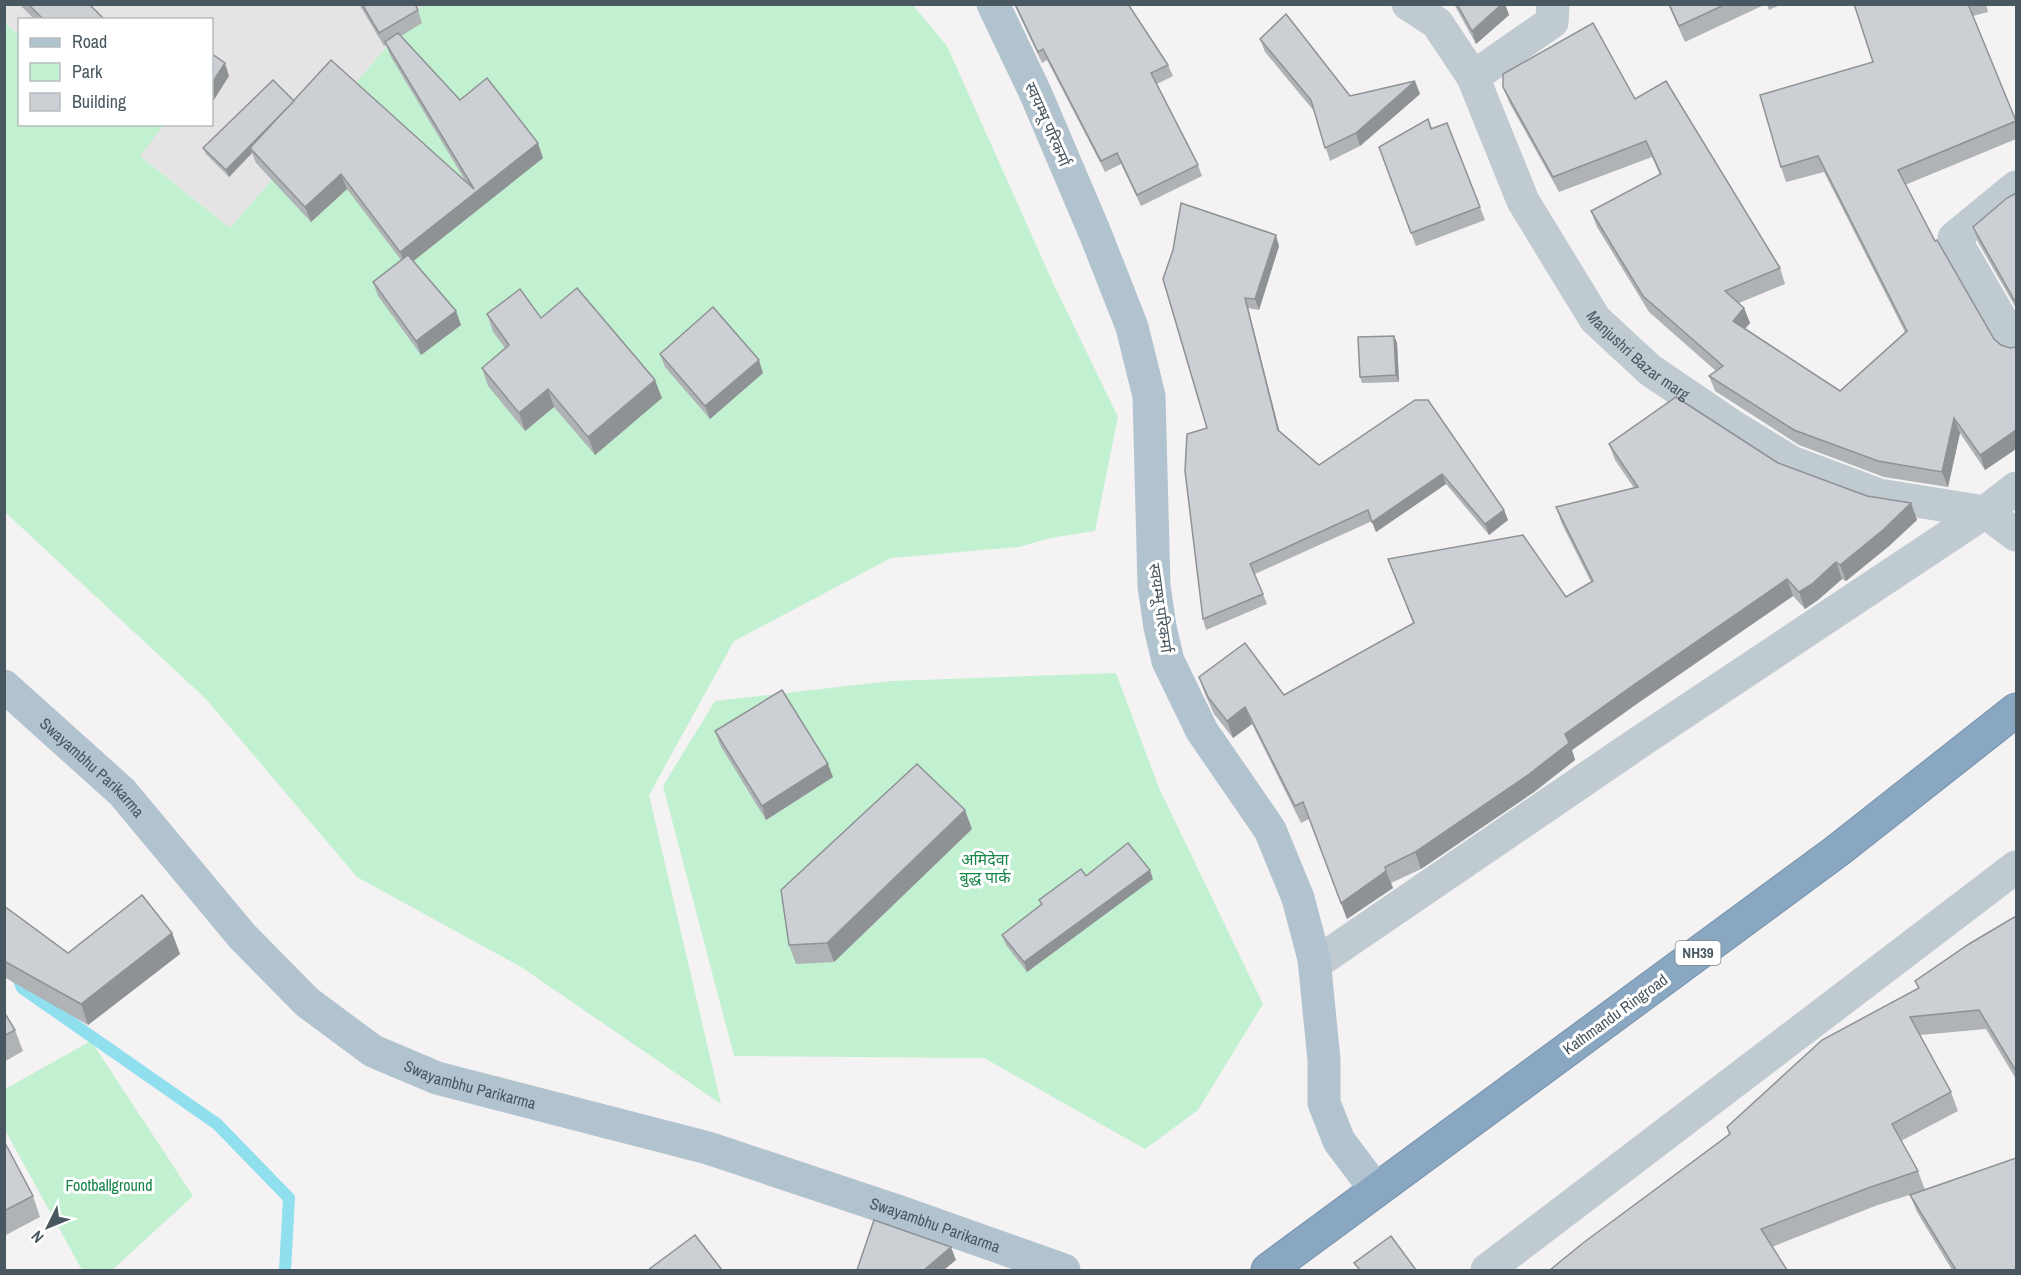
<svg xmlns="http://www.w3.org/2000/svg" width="2021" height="1275" font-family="'Archivo Narrow','Noto Sans Devanagari',sans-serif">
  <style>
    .education { fill: #e5e3e4 }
    .green { fill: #c2f1d1 }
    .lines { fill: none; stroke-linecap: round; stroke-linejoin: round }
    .stream { stroke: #8fdfee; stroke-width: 12 }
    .highway-casing { stroke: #7592ad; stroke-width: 35 }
    .minor { stroke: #c0cad1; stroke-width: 33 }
    .major { stroke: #b2c3d0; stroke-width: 33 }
    .highway { stroke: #8aa7c1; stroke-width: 33 }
    .wall { fill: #afb3b6 }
    .shaded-wall { fill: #8f9294 }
    .building { fill: #ccd0d4; stroke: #8f9294; stroke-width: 1.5 }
    .labels { text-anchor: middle; stroke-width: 6; stroke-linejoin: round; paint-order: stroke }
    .shield { fill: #fff; stroke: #808990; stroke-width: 1.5 }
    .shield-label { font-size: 15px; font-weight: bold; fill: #495760 }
    .street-label { font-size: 16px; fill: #495760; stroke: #fff }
    .park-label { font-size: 16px; fill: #178548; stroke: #fff }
  </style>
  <rect width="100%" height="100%" fill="#f4f2f2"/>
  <path class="education" d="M 5,4 L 423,5 L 230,228 L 139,155 L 164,125 L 212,124 L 212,20 L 20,20 L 19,35 L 5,22 Z"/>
  <g class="green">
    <path d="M 423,5 L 913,5 L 947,46 L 1054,285 L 1118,417 L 1095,531 L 1050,538 L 1019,547 L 891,558 L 734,641 L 649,795 L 721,1104 L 521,967 L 357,877 L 206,699 L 5,512 L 4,22 L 19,35 L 20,124 L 164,125 L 140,156 L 230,228 Z"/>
    <path d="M 1116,673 L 1159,788 L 1263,1004 L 1198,1110 L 1145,1149 L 984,1058 L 734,1056 L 663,786 L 715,701 L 891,681 Z"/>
    <path d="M 91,1041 L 193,1196 L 112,1270 L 82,1270 L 5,1130 L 5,1089 Z"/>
  </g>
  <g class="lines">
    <path class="stream" d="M 4,942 L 22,988 L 217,1124 L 289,1198 L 285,1270"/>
    <defs>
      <path id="highway" d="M 1268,1270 L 1837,851 L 2016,710"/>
    </defs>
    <use href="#highway" class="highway-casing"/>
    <g class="minor">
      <path id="s1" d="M 1408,4 L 1437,23 L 1473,77 L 1523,201 L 1595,319 L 1650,370 L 1731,425 L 1791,462 L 1879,495 L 1985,512 L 2016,535"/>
      <path d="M 1473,77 L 1552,22 L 1553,4"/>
      <path d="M 2016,187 L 1954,238 L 2016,345"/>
      <path d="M 1314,959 L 1325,957 L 1638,743 L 1985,512 L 2016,488"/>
      <path d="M 1487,1270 L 2016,867"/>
    </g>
    <g class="major">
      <path d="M 993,4 L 1035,92 L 1095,233 L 1132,327 L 1149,396 L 1154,586 L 1160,627 L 1168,661 L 1202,731 L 1270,830 L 1298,898 L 1314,959 L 1324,1060 L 1324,1103 L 1339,1141 L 1376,1190"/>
      <path id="s2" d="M 4,686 L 122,792 L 242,936 L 307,1002 L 373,1051 L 437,1078 L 708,1148 L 900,1212 L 1064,1270"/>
    </g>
    <use href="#highway" class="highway"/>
  </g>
  <g class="wall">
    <path d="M 19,4 L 89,4 L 105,20 L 35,20 Z"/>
    <path d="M 359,4 L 415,4 L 418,10 L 422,23 L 401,36 L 460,100 L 543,158 L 413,261 L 456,311 L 461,325 L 421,355 L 378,296 L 373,282 L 401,260 L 347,189 L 311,222 L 256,163 L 252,153 L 229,177 L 206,154 L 203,148 L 294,101 L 466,182 L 391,57 L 386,45 L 384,46 Z"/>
    <path d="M 1014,4 L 1128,4 L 1168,65 L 1173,76 L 1157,84 L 1198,165 L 1202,176 L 1141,206 L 1121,164 L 1105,172 L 1047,60 L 1042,63 Z"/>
    <path d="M 1454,4 L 1505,4 L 1509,15 L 1476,44 Z"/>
    <path d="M 1668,4 L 1766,4 L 1685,42 Z"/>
    <path d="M 1767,4 L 1782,4 L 1769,10 Z"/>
    <path d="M 1854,4 L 1986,4 L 1988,12 L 1973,16 L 2016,122 L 2016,139 L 1905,185 L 1935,241 L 1994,339 L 2001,345 L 2010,348 L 2016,347 L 2016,449 L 1985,470 L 1960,433 L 1948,487 L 1884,477 L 1799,445 L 1715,391 L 1709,376 L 1716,371 L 1649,312 L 1597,227 L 1591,211 L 1660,175 L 1652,157 L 1559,192 L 1509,102 L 1503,87 L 1635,99 L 1780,268 L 1785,284 L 1739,303 L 1744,308 L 1750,323 L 1745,329 L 1840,391 L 1905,332 L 1824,172 L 1786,182 L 1781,167 L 1873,62 Z"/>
    <path d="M 1260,39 L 1350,96 L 1420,94 L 1360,146 L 1330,161 L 1314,111 L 1265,52 Z"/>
    <path d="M 1428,119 L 1432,128 L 1447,123 L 1485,220 L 1416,246 L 1379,147 Z"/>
    <path d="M 2016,193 L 2016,308 L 1978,242 L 1973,227 Z"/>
    <path d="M 1279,246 L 1259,310 L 1248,308 L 1279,431 L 1319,465 L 1415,400 L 1504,510 L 1508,520 L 1489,535 L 1446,484 L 1376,532 L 1372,521 L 1255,574 L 1267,604 L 1206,630 L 1203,619 L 1207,428 L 1163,279 Z"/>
    <path d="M 487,314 L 541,318 L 662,398 L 595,455 L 554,407 L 525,431 L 488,386 L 482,368 L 505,348 L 493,332 Z"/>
    <path d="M 1394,336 L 1397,343 L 1399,382 L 1362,383 L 1360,377 Z"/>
    <path d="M 660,354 L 763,373 L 710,419 L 665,367 Z"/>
    <path d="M 1609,444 L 1778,463 L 1867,496 L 1911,503 L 1917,520 L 1889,546 L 1846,581 L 1842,579 L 1818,600 L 1805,609 L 1793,596 L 1638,703 L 1572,750 L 1575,760 L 1534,792 L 1421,869 L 1391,883 L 1393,888 L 1347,919 L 1309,819 L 1301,823 L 1252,724 L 1233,738 L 1214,714 L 1205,694 L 1199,677 L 1284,695 L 1413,623 L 1388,559 L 1566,597 L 1591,582 L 1562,524 L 1556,507 L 1634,488 L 1615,460 Z"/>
    <path d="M 715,731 L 833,777 L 766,820 L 720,745 Z"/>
    <path d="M 972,829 L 834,962 L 796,964 L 789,945 Z"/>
    <path d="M 1086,876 L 1153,879 L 1027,972 L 1006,945 L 1002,935 L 1041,905 L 1039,900 Z"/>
    <path d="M 4,906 L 68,953 L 172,933 L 180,954 L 88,1025 L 4,977 Z"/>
    <path d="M 2016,916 L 2016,1079 L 1986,1029 L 1920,1035 L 1951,1092 L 1958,1111 L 1901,1141 L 1918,1171 L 1925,1190 L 1875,1206 L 1772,1247 L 1550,1270 L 1729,1134 L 1727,1127 L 1918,988 L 1915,981 Z"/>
    <path d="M 4,1012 L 15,1030 L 23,1051 L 4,1062 Z"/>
    <path d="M 4,1141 L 33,1196 L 40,1217 L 4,1236 Z"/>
    <path d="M 1910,1195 L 2016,1270 L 1952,1270 L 1917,1212 Z"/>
  </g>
  <g class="shaded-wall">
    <path d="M 1502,4 L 1505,4 L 1509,15 L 1476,44 L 1472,31 Z"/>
    <path d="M 225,63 L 229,76 L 212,103 L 212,83 Z"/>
    <path d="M 1415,81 L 1420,94 L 1360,146 L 1356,133 Z"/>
    <path d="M 294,102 L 250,148 L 252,153 L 229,177 L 226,170 Z"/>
    <path d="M 538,143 L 543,158 L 406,267 L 400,252 Z"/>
    <path d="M 341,174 L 347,189 L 311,222 L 305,207 Z"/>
    <path d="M 1276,235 L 1279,246 L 1259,310 L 1255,299 Z"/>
    <path d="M 1245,298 L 1248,308 L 1282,441 L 1278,430 Z"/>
    <path d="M 1744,308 L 1750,323 L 1738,336 L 1733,321 Z"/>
    <path d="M 456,311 L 461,325 L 421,355 L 416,341 Z"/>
    <path d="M 1394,336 L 1397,343 L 1399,382 L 1396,375 Z"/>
    <path d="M 759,360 L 763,373 L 710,419 L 705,406 Z"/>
    <path d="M 655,380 L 662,398 L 595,455 L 588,437 Z"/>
    <path d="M 548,389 L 554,407 L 525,431 L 519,413 Z"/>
    <path d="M 1954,418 L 1960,433 L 1948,487 L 1942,472 Z"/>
    <path d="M 2016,430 L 2016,449 L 1985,470 L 1980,455 Z"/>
    <path d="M 1442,474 L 1446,484 L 1376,532 L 1372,522 Z"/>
    <path d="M 1911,503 L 1917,520 L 1889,546 L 1846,581 L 1840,565 Z"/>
    <path d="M 1504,510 L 1508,520 L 1489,535 L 1485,524 Z"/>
    <path d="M 1836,562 L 1842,579 L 1818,600 L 1805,609 L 1799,592 Z"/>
    <path d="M 1787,579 L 1793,596 L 1638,703 L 1572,750 L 1575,760 L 1534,792 L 1421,869 L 1415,852 L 1565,734 L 1632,686 Z"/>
    <path d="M 1245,707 L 1252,724 L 1233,738 L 1227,721 Z"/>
    <path d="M 828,764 L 833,777 L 766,820 L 762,806 Z"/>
    <path d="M 965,810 L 972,829 L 834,962 L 827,943 Z"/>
    <path d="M 1150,870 L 1153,879 L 1027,972 L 1024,962 Z"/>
    <path d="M 1386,871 L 1393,888 L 1347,919 L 1341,903 Z"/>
    <path d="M 172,933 L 180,954 L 88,1025 L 81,1004 Z"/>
    <path d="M 951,1247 L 956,1260 L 944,1270 L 924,1270 Z"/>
  </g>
  <g class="building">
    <path d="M 28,4 L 89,4 L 105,20 L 44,20 Z"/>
    <path d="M 362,4 L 415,4 L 418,10 L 379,33 Z"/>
    <path d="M 1015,4 L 1128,4 L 1168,65 L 1151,73 L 1198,165 L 1137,195 L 1117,153 L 1101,161 L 1043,49 L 1038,52 Z"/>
    <path d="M 1457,4 L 1502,4 L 1472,31 Z"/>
    <path d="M 1669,4 L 1726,4 L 1679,26 Z"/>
    <path d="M 1854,4 L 1968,4 L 2016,121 L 1898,170 L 1935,241 L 1937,240 L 1994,339 L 2001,345 L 2010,348 L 2016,347 L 2016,430 L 1980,455 L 1954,418 L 1942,472 L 1878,461 L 1794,430 L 1709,376 L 1723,366 L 1643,296 L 1591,211 L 1661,174 L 1646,141 L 1553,177 L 1503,87 L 1503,74 L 1593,23 L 1635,99 L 1666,81 L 1780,268 L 1725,291 L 1744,308 L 1733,321 L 1840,391 L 1907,331 L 1818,156 L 1781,167 L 1760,95 L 1873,62 Z"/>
    <path d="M 1286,14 L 1350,96 L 1415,81 L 1356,133 L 1325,148 L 1311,100 L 1260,39 Z"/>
    <path d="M 398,33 L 460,100 L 487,78 L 538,143 L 400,252 L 341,174 L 305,207 L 250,148 L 331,60 L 474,189 L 385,42 Z"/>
    <path d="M 212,54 L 225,63 L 212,83 Z"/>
    <path d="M 273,80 L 294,101 L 226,170 L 203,148 Z"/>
    <path d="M 1428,119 L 1431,129 L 1447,123 L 1480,207 L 1411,233 L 1379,147 Z"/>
    <path d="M 2016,193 L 2016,303 L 1973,227 L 2007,198 Z"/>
    <path d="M 1181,203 L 1276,235 L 1255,299 L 1245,298 L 1278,430 L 1319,465 L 1415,400 L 1428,400 L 1504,510 L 1485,524 L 1442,474 L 1372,522 L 1368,510 L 1250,564 L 1263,594 L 1203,619 L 1185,471 L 1187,434 L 1207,428 L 1163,279 L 1173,250 Z"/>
    <path d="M 408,255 L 456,311 L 416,341 L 373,282 Z"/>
    <path d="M 577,288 L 655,380 L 588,437 L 548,389 L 519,413 L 482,368 L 509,345 L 487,314 L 520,289 L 541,318 Z"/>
    <path d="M 713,307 L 759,360 L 705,406 L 660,354 Z"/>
    <path d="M 1394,336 L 1396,375 L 1360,377 L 1358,337 Z"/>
    <path d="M 1676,397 L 1778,463 L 1867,496 L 1911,503 L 1883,530 L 1840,565 L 1836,562 L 1812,584 L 1799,592 L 1787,579 L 1632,686 L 1565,734 L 1569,743 L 1528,775 L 1415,852 L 1385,867 L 1386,871 L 1341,903 L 1303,802 L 1295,806 L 1245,707 L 1227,721 L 1208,697 L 1199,677 L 1245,643 L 1284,695 L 1414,623 L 1388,559 L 1523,535 L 1566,597 L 1593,581 L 1556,507 L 1638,487 L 1609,444 Z"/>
    <path d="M 782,690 L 828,764 L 762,806 L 715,731 Z"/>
    <path d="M 917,764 L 965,810 L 827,943 L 789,945 L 781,890 Z"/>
    <path d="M 1128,843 L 1150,870 L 1024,962 L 1002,935 L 1042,904 L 1039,900 L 1081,869 L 1086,876 Z"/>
    <path d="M 142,895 L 172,933 L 81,1004 L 4,961 L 4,906 L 68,953 Z"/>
    <path d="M 2016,916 L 2016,1071 L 1979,1010 L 1910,1017 L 1951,1092 L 1892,1124 L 1918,1171 L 1868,1188 L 1761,1229 L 1787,1270 L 1550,1270 L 1583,1243 L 1730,1134 L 1727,1127 L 1822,1040 L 1919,988 L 1915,981 L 1969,944 Z"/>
    <path d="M 4,1012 L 15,1030 L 4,1036 Z"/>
    <path d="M 4,1141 L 33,1196 L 4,1211 Z"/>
    <path d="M 2016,1158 L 2016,1270 L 1956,1270 L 1910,1195 Z"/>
    <path d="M 874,1220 L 951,1247 L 924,1270 L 857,1270 Z"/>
    <path d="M 695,1235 L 722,1270 L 648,1270 Z"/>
    <path d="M 1391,1236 L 1416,1270 L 1360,1270 L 1354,1263 Z"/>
  </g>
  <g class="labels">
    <rect class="shield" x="1675.5" y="941" width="45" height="24" rx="4.5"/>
    <g class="shield-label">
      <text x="1698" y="958">NH39</text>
    </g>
    <g class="street-label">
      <text transform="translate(1048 124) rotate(66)" y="6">स्वयम्भू परिकर्मा</text>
      <text dy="6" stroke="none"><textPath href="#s1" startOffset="428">Manjushri Bazar marg</textPath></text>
      <text transform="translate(1161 608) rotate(82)" y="6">स्वयम्भू परिकर्मा</text>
      <text dy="6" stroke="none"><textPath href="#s2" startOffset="120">Swayambhu Parikarma</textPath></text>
      <text transform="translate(1615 1014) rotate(-36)" y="6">Kathmandu Ringroad</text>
      <text dy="6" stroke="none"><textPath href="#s2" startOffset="624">Swayambhu Parikarma</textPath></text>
      <text dy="6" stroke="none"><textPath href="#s2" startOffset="1110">Swayambhu Parikarma</textPath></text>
    </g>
    <g class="park-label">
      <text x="985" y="865">अमिदेवा<tspan x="985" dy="18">बुद्ध पार्क</tspan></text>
      <text x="109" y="1191">Footballground</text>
    </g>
  </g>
  <rect width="2021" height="1275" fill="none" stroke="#495760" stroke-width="12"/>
  <rect x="18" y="18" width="195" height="108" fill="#ffffff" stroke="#b6bcbf" stroke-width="1.5"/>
  <rect x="30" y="38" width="30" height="9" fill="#b2c3d0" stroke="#b6bcbf" stroke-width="1.5"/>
  <text x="72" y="48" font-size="18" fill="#495760">Road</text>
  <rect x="30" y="63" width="30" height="18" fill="#c2f1d1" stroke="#b6bcbf" stroke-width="1.5"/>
  <text x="72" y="78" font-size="18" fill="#495760">Park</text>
  <rect x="30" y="93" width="30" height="18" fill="#ccd0d4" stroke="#b6bcbf" stroke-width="1.5"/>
  <text x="72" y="108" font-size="18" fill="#495760">Building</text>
  <g transform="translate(48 1227) rotate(227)" stroke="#ffffff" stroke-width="4.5" paint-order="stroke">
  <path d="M0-4.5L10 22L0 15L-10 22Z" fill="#495760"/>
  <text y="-9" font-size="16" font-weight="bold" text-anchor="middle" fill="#495760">N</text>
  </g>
</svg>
